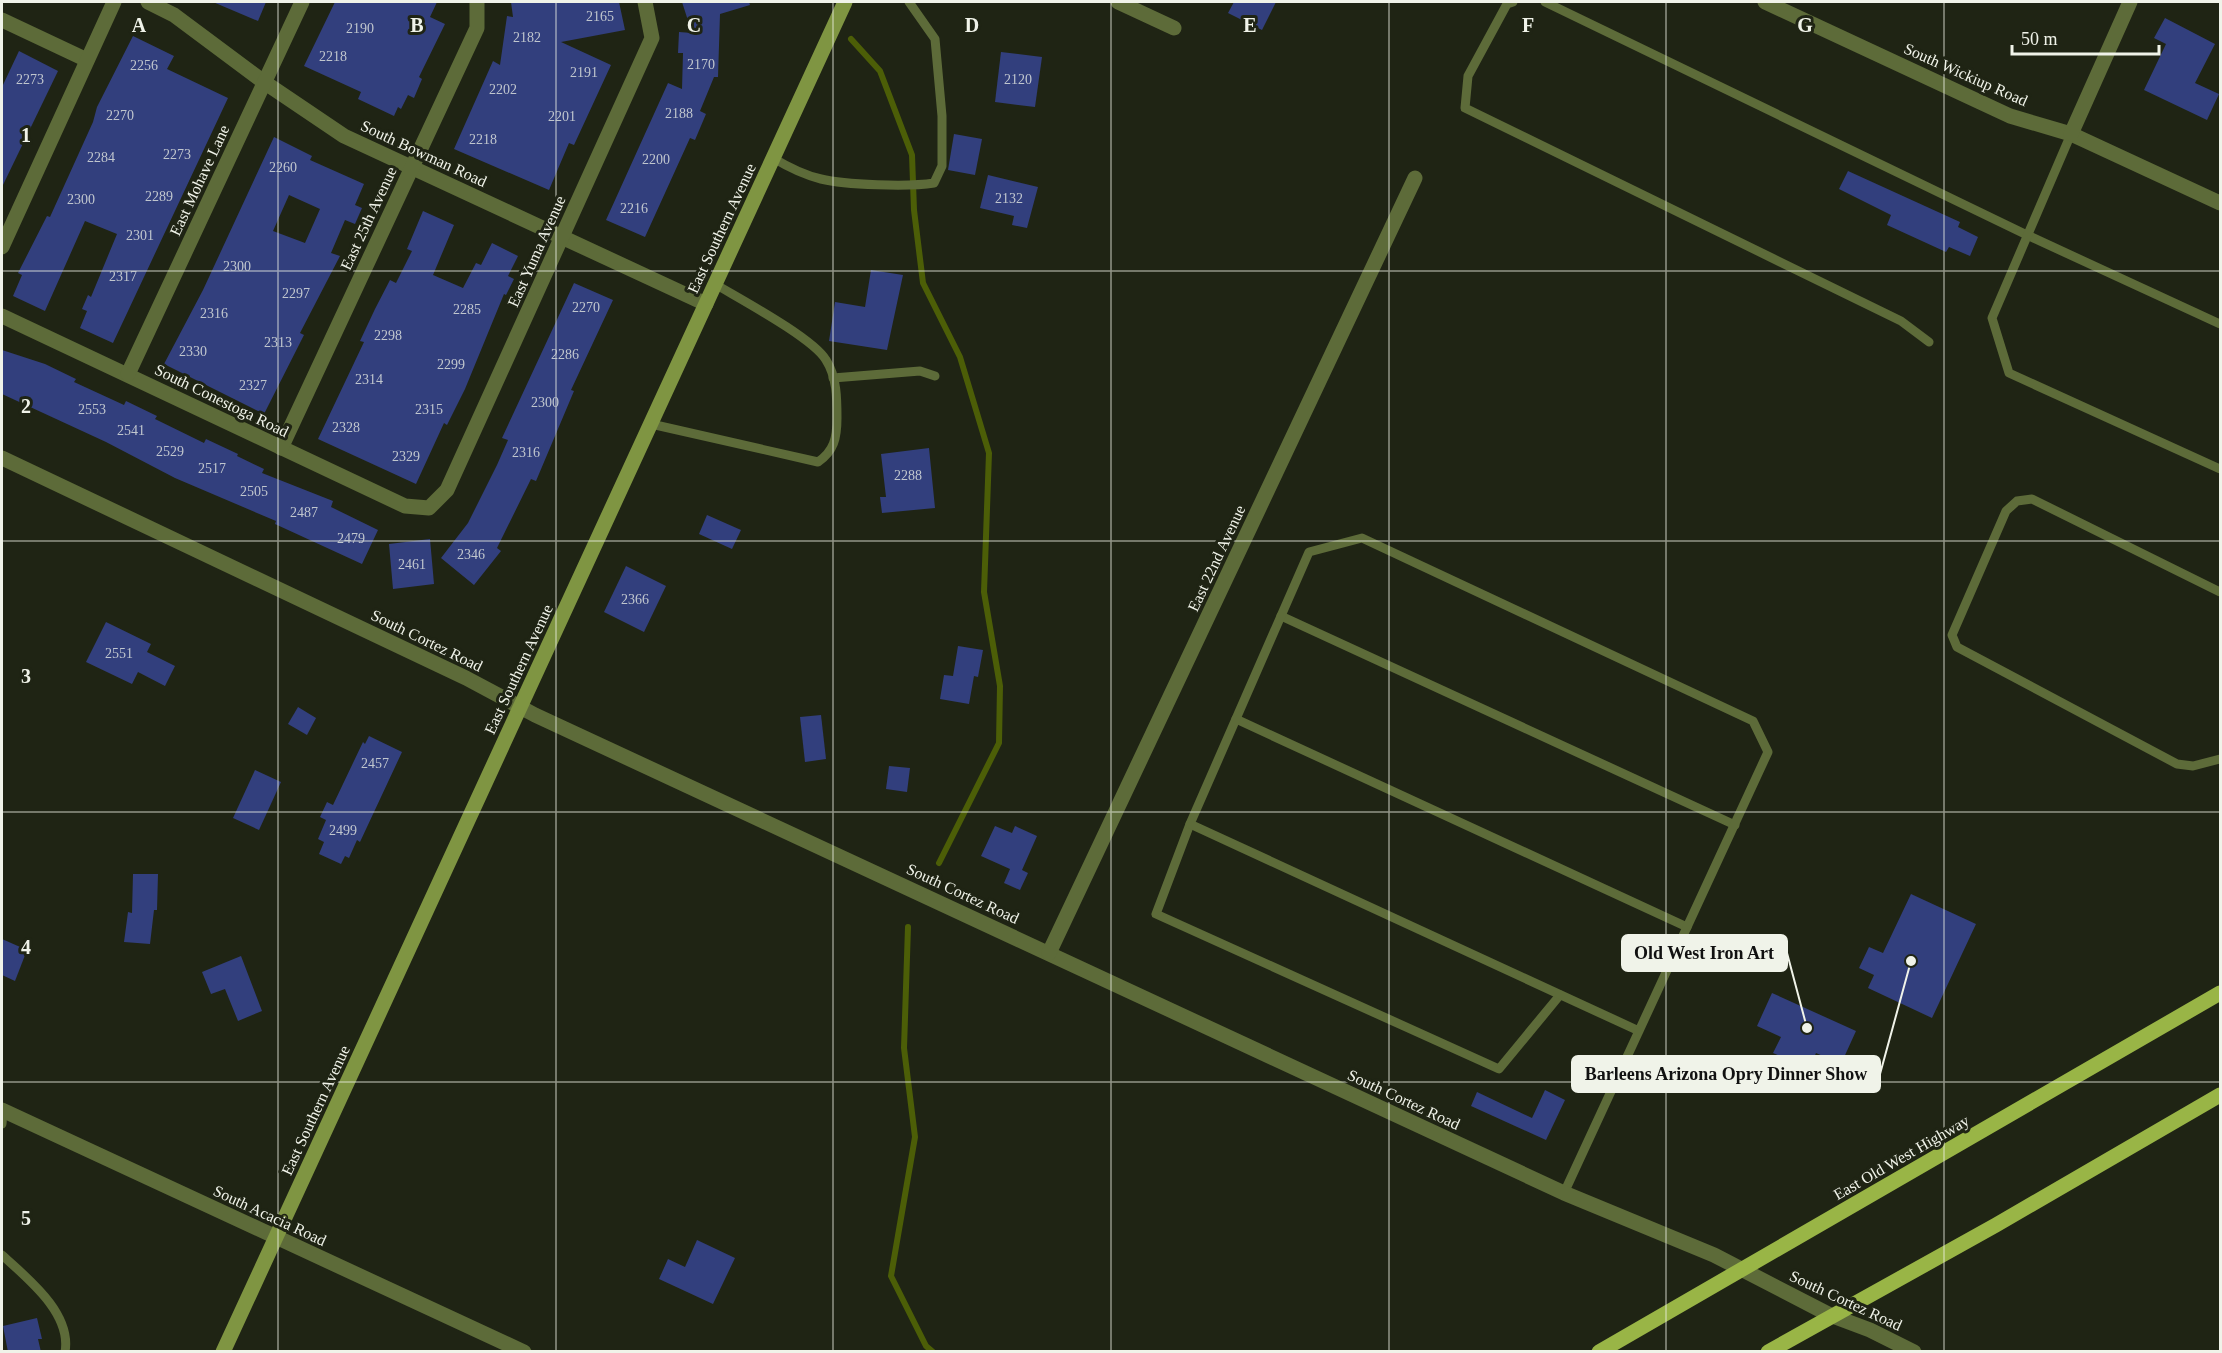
<svg xmlns="http://www.w3.org/2000/svg" width="2222" height="1353" font-family="'Times New Roman',serif">
  <style>
    .lines { fill: none; stroke-linecap: round; stroke-linejoin: round }
    .stream { stroke: #4c5e07; stroke-width: 6 }
    .building { fill: #323f7d; fill-rule: evenodd }
    .lane { stroke: #5d6b39; stroke-width: 9 }
    .street { stroke: #5d6b39; stroke-width: 15 }
    .secondary { stroke: #7f9542; stroke-width: 15 }
    .primary { stroke: #99b546; stroke-width: 15 }
    .grid { fill: none; stroke: #f0f3e9; stroke-width: 1.5; stroke-opacity: 0.55 }
    .labels { text-anchor: middle; stroke-width: 6; stroke-linejoin: round; paint-order: stroke }
    .number-label { font-size: 14px; fill: #c0c6ce }
    .street-label { font-size: 16px; fill: #f0f3e9; stroke: #1f2414 }
    .grid-label { font-size: 20px; text-anchor: middle; font-weight: bold; fill: #f0f3e9; stroke: #1f2414; stroke-width: 6; stroke-linejoin: round; paint-order: stroke }
    .leader { fill: none; stroke: #f0f3e9; stroke-width: 2 }
    .callout-dot { fill: #f0f3e9; stroke: #1f2414; stroke-width: 2 }
    .callout { fill: #f0f3e9; stroke: #f0f3e9; stroke-width: 2 }
    .callout-label { font-size: 18px; text-anchor: middle; font-weight: bold; fill: #111 }
  </style>
  <rect width="100%" height="100%" fill="#1f2414"/>
  <g class="lines">
    <g class="stream">
      <path d="M 851,39 L 880,71 L 912,155 L 914,210 L 923,283 L 960,357 L 989,453 L 984,592 L 1000,686 L 999,743 L 939,863"/>
      <path d="M 908,927 L 904,1048 L 915,1137 L 891,1276 L 926,1346 L 933,1352"/>
    </g>
  </g>
  <g class="building">
    <path d="M 213,2 L 266,2 L 258,21 Z"/>
    <path d="M 335,2 L 437,2 L 430,17 L 445,24 L 419,77 L 422,79 L 414,98 L 408,95 L 401,109 L 398,107 L 394,116 L 358,99 L 361,92 L 304,66 Z"/>
    <path d="M 511,2 L 619,2 L 625,30 L 561,42 L 611,65 L 574,145 L 569,143 L 549,190 L 454,149 L 493,61 L 500,65 L 507,16 L 513,17 Z"/>
    <path d="M 682,2 L 749,2 L 750,5 L 720,14 L 718,77 L 714,77 L 700,111 L 706,114 L 695,140 L 690,138 L 645,237 L 606,220 L 668,83 L 682,89 L 683,53 L 678,53 L 679,32 L 692,33 Z"/>
    <path d="M 1234,2 L 1276,2 L 1262,30 L 1228,13 Z"/>
    <path d="M 2165,18 L 2215,44 L 2195,83 L 2219,94 L 2207,120 L 2144,90 L 2166,44 L 2154,38 Z"/>
    <path d="M 133,36 L 174,56 L 167,69 L 228,98 L 113,343 L 80,328 L 87,311 L 82,309 L 88,295 L 91,297 L 117,234 L 85,221 L 45,311 L 13,296 L 22,275 L 18,273 L 47,216 L 50,217 L 93,122 L 97,107 Z"/>
    <path d="M 19,51 L 58,71 L 2,187 L 2,87 Z"/>
    <path d="M 1001,52 L 1042,57 L 1035,107 L 995,102 Z"/>
    <path d="M 954,134 L 982,139 L 975,175 L 948,170 Z"/>
    <path d="M 274,137 L 312,156 L 310,160 L 364,184 L 355,205 L 362,208 L 355,224 L 345,220 L 331,253 L 340,256 L 300,333 L 304,335 L 264,414 L 164,364 L 203,290 ZM 289,195 L 320,209 L 305,243 L 273,231 Z"/>
    <path d="M 1848,171 L 1960,222 L 1958,227 L 1978,237 L 1970,256 L 1949,247 L 1946,252 L 1887,225 L 1891,215 L 1839,189 Z"/>
    <path d="M 988,175 L 1038,187 L 1027,228 L 1012,225 L 1014,216 L 980,208 Z"/>
    <path d="M 423,211 L 454,225 L 433,275 L 463,288 L 476,263 L 481,265 L 492,243 L 518,256 L 508,276 L 514,279 L 506,295 L 504,294 L 465,389 L 447,425 L 444,423 L 416,484 L 318,439 L 364,342 L 360,341 L 375,309 L 390,280 L 396,283 L 412,251 L 407,249 Z"/>
    <path d="M 871,270 L 903,275 L 887,350 L 829,341 L 835,302 L 865,307 Z"/>
    <path d="M 574,283 L 613,300 L 571,390 L 574,391 L 536,481 L 531,479 L 497,548 L 501,551 L 474,585 L 441,558 L 468,523 L 497,465 L 508,440 L 502,438 Z"/>
    <path d="M 2,350 L 45,364 L 76,379 L 74,382 L 124,405 L 126,401 L 157,416 L 155,419 L 204,443 L 206,439 L 238,454 L 237,456 L 264,469 L 262,473 L 333,501 L 331,507 L 378,530 L 362,564 L 275,524 L 276,521 L 175,478 L 106,442 L 2,394 Z"/>
    <path d="M 929,448 L 935,508 L 882,513 L 880,497 L 886,497 L 881,454 Z"/>
    <path d="M 707,515 L 741,530 L 732,549 L 699,534 Z"/>
    <path d="M 430,539 L 434,584 L 393,589 L 389,544 Z"/>
    <path d="M 626,566 L 666,586 L 644,632 L 604,612 Z"/>
    <path d="M 106,622 L 151,644 L 147,652 L 175,666 L 165,686 L 138,672 L 132,684 L 86,662 Z"/>
    <path d="M 958,646 L 983,650 L 978,677 L 974,676 L 969,704 L 940,699 L 944,675 L 953,676 Z"/>
    <path d="M 298,707 L 316,718 L 307,735 L 288,724 Z"/>
    <path d="M 821,715 L 826,759 L 805,762 L 800,717 Z"/>
    <path d="M 369,736 L 402,752 L 360,842 L 357,840 L 349,858 L 345,856 L 341,864 L 319,854 L 324,842 L 318,839 L 326,820 L 320,817 L 327,802 L 333,805 L 363,742 L 365,744 Z"/>
    <path d="M 889,766 L 910,768 L 907,792 L 886,789 Z"/>
    <path d="M 255,770 L 281,782 L 259,830 L 233,818 Z"/>
    <path d="M 995,826 L 1012,833 L 1015,826 L 1037,836 L 1022,870 L 1028,873 L 1020,890 L 1004,883 L 1010,869 L 981,856 Z"/>
    <path d="M 133,874 L 158,874 L 157,910 L 154,910 L 150,944 L 124,942 L 128,912 L 132,913 Z"/>
    <path d="M 1911,894 L 1976,924 L 1932,1018 L 1868,988 L 1874,975 L 1859,968 L 1869,947 L 1883,953 Z"/>
    <path d="M 2,939 L 27,950 L 15,981 L 2,975 Z"/>
    <path d="M 241,956 L 262,1011 L 238,1021 L 225,989 L 211,994 L 202,972 Z"/>
    <path d="M 1772,993 L 1856,1031 L 1841,1064 L 1816,1053 L 1809,1069 L 1773,1053 L 1781,1037 L 1757,1026 Z"/>
    <path d="M 1545,1090 L 1565,1100 L 1546,1140 L 1471,1106 L 1477,1092 L 1532,1118 Z"/>
    <path d="M 697,1240 L 735,1258 L 713,1304 L 659,1279 L 668,1259 L 685,1267 Z"/>
    <path d="M 37,1318 L 42,1339 L 38,1339 L 41,1352 L 8,1352 L 3,1326 Z"/>
  </g>
  <g class="lines">
    <g class="lane">
      <path d="M 1513,2 L 1507,4 L 1468,76 L 1465,108 L 1901,321 L 1929,342"/>
      <path d="M 1545,2 L 2027,235 L 2220,324"/>
      <path d="M 2071,134 L 1992,318 L 2009,373 L 2220,469"/>
      <path d="M 773,158 C 788,167 804,175 821,179 C 845,185 909,187 934,183 L 942,166 L 942,116 L 935,39 L 909,2"/>
      <path d="M 833,378 L 920,371 L 935,376"/>
      <path d="M 651,424 L 818,462 C 834,451 837,438 837,418 C 837,399 837,377 826,360 C 813,338 740,299 715,284"/>
      <path d="M 2220,592 L 2032,499 L 2017,501 L 2006,511 L 1952,635 L 1957,647 L 2177,764 L 2193,766 L 2220,759"/>
      <path d="M 1281,616 L 1735,825"/>
      <path d="M 1236,719 L 1687,927"/>
      <path d="M 1190,824 L 1156,914 L 1499,1069 L 1560,995"/>
      <path d="M 2,1124 L 3,1111"/>
      <path d="M 1564,1193 L 1768,752 L 1753,721 L 1362,538 L 1309,552 L 1190,824 L 1639,1031"/>
      <path d="M 2,1255 C 27,1278 72,1313 65,1352"/>
    </g>
    <g class="street">
      <path d="M 148,2 L 174,15 L 264,82 L 344,136 L 706,304"/>
      <path d="M 1118,2 L 1174,28"/>
      <path d="M 1765,2 L 2010,116 L 2071,134 L 2220,203"/>
      <path d="M 2,20 L 87,60"/>
      <path d="M 2071,134 L 2130,2"/>
      <path d="M 2,247 L 114,2"/>
      <path d="M 2,316 L 405,506 L 429,508 L 447,490 L 652,38 L 645,2"/>
      <path d="M 128,374 L 302,2"/>
      <path d="M 281,448 L 477,28 L 477,2"/>
      <path d="M 2,458 L 466,678 L 535,715 L 1564,1193 L 1714,1255 L 1830,1315 L 1870,1330 L 1914,1352"/>
      <path d="M 1049,953 L 1415,178"/>
      <path d="M 2,1110 L 524,1352"/>
    </g>
    <path class="secondary" d="M 223,1352 L 845,2"/>
    <g class="primary">
      <path d="M 1599,1352 L 2220,993"/>
      <path d="M 1768,1352 L 1996,1225 L 2220,1095"/>
    </g>
  </g>
  <path class="grid" d="M 278,2 L 278,1352M 556,2 L 556,1352M 833,2 L 833,1352M 1111,2 L 1111,1352M 1389,2 L 1389,1352M 1666,2 L 1666,1352M 1944,2 L 1944,1352M 2,271 L 2220,271M 2,541 L 2220,541M 2,812 L 2220,812M 2,1082 L 2220,1082"/>
  <g class="labels">
    <g class="number-label">
      <text x="600" y="21">2165</text>
      <text x="360" y="33">2190</text>
      <text x="527" y="42">2182</text>
      <text x="333" y="61">2218</text>
      <text x="701" y="69">2170</text>
      <text x="144" y="70">2256</text>
      <text x="584" y="77">2191</text>
      <text x="30" y="84">2273</text>
      <text x="1018" y="84">2120</text>
      <text x="503" y="94">2202</text>
      <text x="679" y="118">2188</text>
      <text x="120" y="120">2270</text>
      <text x="562" y="121">2201</text>
      <text x="483" y="144">2218</text>
      <text x="177" y="159">2273</text>
      <text x="101" y="162">2284</text>
      <text x="656" y="164">2200</text>
      <text x="283" y="172">2260</text>
      <text x="159" y="201">2289</text>
      <text x="1009" y="203">2132</text>
      <text x="81" y="204">2300</text>
      <text x="634" y="213">2216</text>
      <text x="140" y="240">2301</text>
      <text x="237" y="271">2300</text>
      <text x="123" y="281">2317</text>
      <text x="296" y="298">2297</text>
      <text x="586" y="312">2270</text>
      <text x="467" y="314">2285</text>
      <text x="214" y="318">2316</text>
      <text x="388" y="340">2298</text>
      <text x="278" y="347">2313</text>
      <text x="193" y="356">2330</text>
      <text x="565" y="359">2286</text>
      <text x="451" y="369">2299</text>
      <text x="369" y="384">2314</text>
      <text x="253" y="390">2327</text>
      <text x="545" y="407">2300</text>
      <text x="92" y="414">2553</text>
      <text x="429" y="414">2315</text>
      <text x="346" y="432">2328</text>
      <text x="131" y="435">2541</text>
      <text x="170" y="456">2529</text>
      <text x="526" y="457">2316</text>
      <text x="406" y="461">2329</text>
      <text x="212" y="473">2517</text>
      <text x="908" y="480">2288</text>
      <text x="254" y="496">2505</text>
      <text x="304" y="517">2487</text>
      <text x="351" y="543">2479</text>
      <text x="471" y="559">2346</text>
      <text x="412" y="569">2461</text>
      <text x="635" y="604">2366</text>
      <text x="119" y="658">2551</text>
      <text x="375" y="768">2457</text>
      <text x="343" y="835">2499</text>
    </g>
    <g class="street-label">
      <text transform="translate(1966 74) rotate(24)" y="6">South Wickiup Road</text>
      <text transform="translate(424 153) rotate(25)" y="6">South Bowman Road</text>
      <text transform="translate(199 180) rotate(-65)" y="6">East Mohave Lane</text>
      <text transform="translate(368 218) rotate(-65)" y="6">East 25th Avenue</text>
      <text transform="translate(721 228) rotate(-65)" y="6">East Southern Avenue</text>
      <text transform="translate(536 251) rotate(-66)" y="6">East Yuma Avenue</text>
      <text transform="translate(222 400) rotate(26)" y="6">South Conestoga Road</text>
      <text transform="translate(1216 558) rotate(-65)" y="6">East 22nd Avenue</text>
      <text transform="translate(427 640) rotate(26)" y="6">South Cortez Road</text>
      <text transform="translate(518 669) rotate(-65)" y="6">East Southern Avenue</text>
      <text transform="translate(963 893) rotate(25)" y="6">South Cortez Road</text>
      <text transform="translate(1404 1099) rotate(25)" y="6">South Cortez Road</text>
      <text transform="translate(315 1110) rotate(-65)" y="6">East Southern Avenue</text>
      <text transform="translate(1901 1157) rotate(-30)" y="6">East Old West Highway</text>
      <text transform="translate(270 1215) rotate(25)" y="6">South Acacia Road</text>
      <text transform="translate(1846 1300) rotate(25)" y="6">South Cortez Road</text>
    </g>
  </g>
  <g class="grid-label">
    <text x="139" y="32">A</text>
    <text x="417" y="32">B</text>
    <text x="694" y="32">C</text>
    <text x="972" y="32">D</text>
    <text x="1250" y="32">E</text>
    <text x="1528" y="32">F</text>
    <text x="1805" y="32">G</text>
    <text x="26" y="142">1</text>
    <text x="26" y="413">2</text>
    <text x="26" y="683">3</text>
    <text x="26" y="954">4</text>
    <text x="26" y="1225">5</text>
  </g>
  <path class="leader" d="M1807 1028L1787 953M1911 961L1880 1074"/>
  <g class="callout-dot">
    <circle cx="1807" cy="1028" r="6"/>
    <circle cx="1911" cy="961" r="6"/>
  </g>
  <g class="callout">
    <rect x="1622" y="935" width="165" height="36" rx="6"/>
    <rect x="1572" y="1056" width="308" height="36" rx="6"/>
  </g>
  <g class="callout-label">
    <text x="1704" y="959">Old West Iron Art</text>
    <text x="1726" y="1080">Barleens Arizona Opry Dinner Show</text>
  </g>
  <rect width="2222" height="1353" fill="none" stroke="#f0f3e9" stroke-width="6"/>
  <path d="M2012 45v9h147v-9" fill="none" stroke="#f0f3e9" stroke-width="3"/>
  <text x="2021" y="45" font-size="18" fill="#f0f3e9" stroke="#1f2414" stroke-width="4.5" paint-order="stroke">50 m</text>
</svg>
